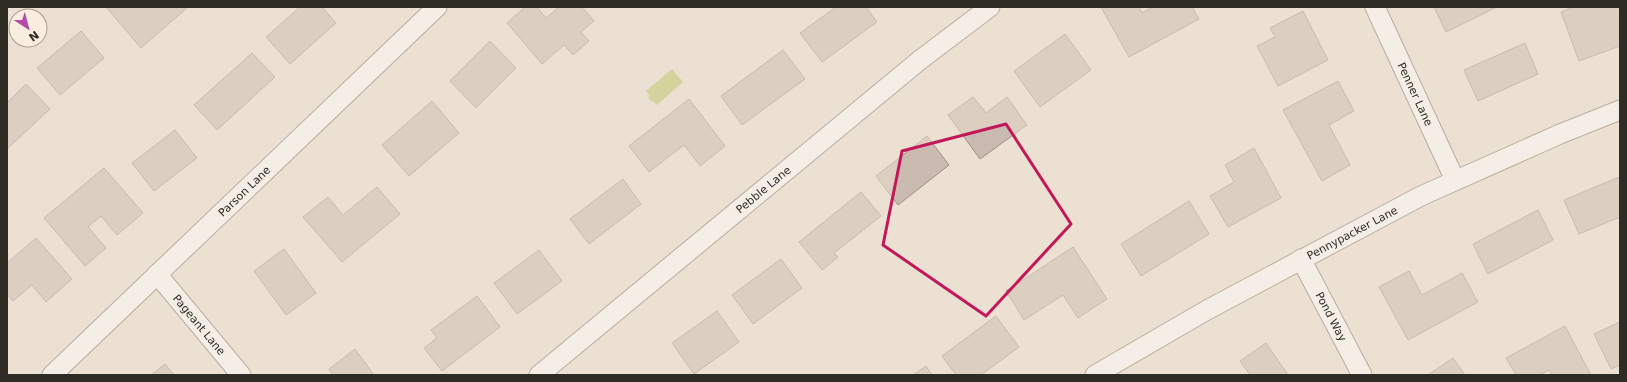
<svg xmlns="http://www.w3.org/2000/svg" width="1627" height="382" font-family="'DejaVu Sans',sans-serif">
  <style>
    .water { fill: #b9c45f }
    .building { fill: #cbbab0; stroke: #9f8f85 }
    .lines { fill: none; stroke-linecap: round; stroke-linejoin: round }
    .minor-casing { stroke: #7c7265; stroke-width: 21 }
    .minor { stroke: #fff; stroke-width: 19 }
    .marked { fill: none; stroke: #c2185b; stroke-width: 3; stroke-linejoin: round }
    .labels { text-anchor: middle; stroke-width: 3; stroke-linejoin: round; paint-order: stroke }
    .street-label { font-size: 11px; fill: #2f2b25; stroke: #f9edde }
  </style>
  <rect width="100%" height="100%" fill="#ebe0d1"/>
  <path class="water" d="M 672,69 L 683,82 L 657,105 C 653,100 647,102 649,94 L 646,91 Z"/>
  <g class="building">
    <path d="M 106,7 L 188,7 L 141,48 Z"/>
    <path d="M 300,7 L 322,7 L 336,23 L 290,64 L 266,37 Z"/>
    <path d="M 525,7 L 537,7 L 546,18 L 559,7 L 582,7 L 594,21 L 581,32 L 589,41 L 573,55 L 564,45 L 542,64 L 507,23 Z"/>
    <path d="M 836,7 L 866,7 L 877,22 L 822,62 L 800,33 Z"/>
    <path d="M 1101,7 L 1139,7 L 1142,13 L 1153,7 L 1192,7 L 1199,19 L 1129,57 Z"/>
    <path d="M 1434,7 L 1497,7 L 1446,32 Z"/>
    <path d="M 1574,7 L 1618,7 L 1620,11 L 1620,46 L 1579,61 L 1561,12 Z"/>
    <path d="M 1303,11 L 1328,60 L 1278,86 L 1257,46 L 1275,37 L 1270,28 Z"/>
    <path d="M 81,31 L 104,58 L 60,95 L 37,68 Z"/>
    <path d="M 1065,34 L 1091,70 L 1040,107 L 1014,71 Z"/>
    <path d="M 490,41 L 516,68 L 476,108 L 450,81 Z"/>
    <path d="M 1525,43 L 1538,74 L 1478,101 L 1464,70 Z"/>
    <path d="M 783,50 L 805,79 L 742,125 L 721,96 Z"/>
    <path d="M 252,53 L 275,77 L 217,130 L 194,105 Z"/>
    <path d="M 1338,81 L 1354,111 L 1329,125 L 1350,165 L 1322,181 L 1283,110 Z"/>
    <path d="M 26,84 L 50,109 L 7,149 L 7,103 Z"/>
    <path d="M 973,97 L 986,113 L 1007,97 L 1027,125 L 980,159 L 948,115 Z"/>
    <path d="M 689,99 L 725,146 L 700,166 L 684,145 L 649,172 L 629,146 Z"/>
    <path d="M 432,101 L 459,133 L 409,176 L 382,145 Z"/>
    <path d="M 175,130 L 197,158 L 154,191 L 132,163 Z"/>
    <path d="M 927,136 L 949,165 L 898,205 L 876,176 Z"/>
    <path d="M 1254,148 L 1281,198 L 1228,227 L 1210,196 L 1234,182 L 1225,165 Z"/>
    <path d="M 104,168 L 143,213 L 117,235 L 101,216 L 88,227 L 106,248 L 85,266 L 44,218 Z"/>
    <path d="M 1619,177 L 1620,181 L 1620,217 L 1579,234 L 1564,200 Z"/>
    <path d="M 623,179 L 641,204 L 589,244 L 570,219 Z"/>
    <path d="M 377,187 L 400,214 L 342,262 L 303,217 L 328,197 L 343,215 Z"/>
    <path d="M 861,192 L 881,216 L 834,253 L 838,257 L 822,270 L 799,242 Z"/>
    <path d="M 1189,201 L 1209,234 L 1141,276 L 1121,244 Z"/>
    <path d="M 1538,210 L 1553,240 L 1488,274 L 1473,244 Z"/>
    <path d="M 36,238 L 72,279 L 46,302 L 32,285 L 13,301 L 7,294 L 7,263 Z"/>
    <path d="M 1073,247 L 1107,299 L 1078,318 L 1063,295 L 1024,320 L 1006,291 Z"/>
    <path d="M 284,249 L 316,293 L 286,315 L 254,271 Z"/>
    <path d="M 539,250 L 562,281 L 517,314 L 494,283 Z"/>
    <path d="M 781,259 L 802,288 L 753,324 L 732,295 Z"/>
    <path d="M 1409,271 L 1422,295 L 1462,273 L 1478,302 L 1408,340 L 1379,287 Z"/>
    <path d="M 477,296 L 500,327 L 442,371 L 424,348 L 437,338 L 431,330 Z"/>
    <path d="M 717,311 L 739,342 L 694,374 L 672,343 Z"/>
    <path d="M 996,316 L 1019,347 L 981,375 L 956,375 L 942,356 Z"/>
    <path d="M 1620,322 L 1620,365 L 1611,369 L 1594,334 Z"/>
    <path d="M 1565,326 L 1591,375 L 1552,375 L 1549,370 L 1540,375 L 1516,375 L 1506,358 Z"/>
    <path d="M 1266,343 L 1288,375 L 1250,375 L 1240,361 Z"/>
    <path d="M 355,349 L 374,375 L 333,375 L 329,369 Z"/>
    <path d="M 1453,358 L 1465,375 L 1428,375 Z"/>
    <path d="M 165,364 L 174,375 L 151,375 Z"/>
    <path d="M 926,366 L 932,375 L 913,375 Z"/>
  </g>
  <g class="lines">
    <defs>
      <g id="minor">
        <path id="s1" d="M 1375,7 L 1455,180"/>
        <path id="s2" d="M 1301,259 L 1362,375"/>
        <path id="s3" d="M 157,274 L 241,375"/>
        <path id="s4" d="M 52,375 L 437,7"/>
        <path id="s5" d="M 539,375 L 920,60 L 990,7"/>
        <path id="s6" d="M 1095,375 L 1207,310 L 1421,196 L 1560,134 L 1620,110"/>
      </g>
    </defs>
    <use href="#minor" class="minor-casing"/>
    <use href="#minor" class="minor"/>
  </g>
  <path d="M0 0H1627V382H0ZM 1006,124 L 1071,224 L 986,316 L 883,245 L 902,151 Z" fill="#ebe0d1" fill-opacity=".55" fill-rule="evenodd"/>
  <path class="marked" d="M 1006,124 L 1071,224 L 986,316 L 883,245 L 902,151 Z"/>
  <g class="labels">
    <g class="street-label">
      <text dy="4" stroke="none"><textPath href="#s1" startOffset="96">Penner Lane</textPath></text>
      <text dy="4" stroke="none"><textPath href="#s5" startOffset="291">Pebble Lane</textPath></text>
      <text dy="4" stroke="none"><textPath href="#s4" startOffset="266">Parson Lane</textPath></text>
      <text dy="4" stroke="none"><textPath href="#s6" startOffset="294">Pennypacker Lane</textPath></text>
      <text dy="4" stroke="none"><textPath href="#s2" startOffset="65">Pond Way</textPath></text>
      <text dy="4" stroke="none"><textPath href="#s3" startOffset="66">Pageant Lane</textPath></text>
    </g>
  </g>
  <rect width="1627" height="382" fill="none" stroke="#2f2b25" stroke-width="16"/>
  <g transform="translate(28 28) rotate(144)"><circle r="19" fill="#f9edde" stroke="#a89f94"/>
  <path d="M0-3L7 15L0 10L-7 15Z" fill="#b649a9"/>
  <text y="-6" font-size="11" font-weight="bold" text-anchor="middle" fill="#2f2b25">N</text>
  </g>
</svg>
